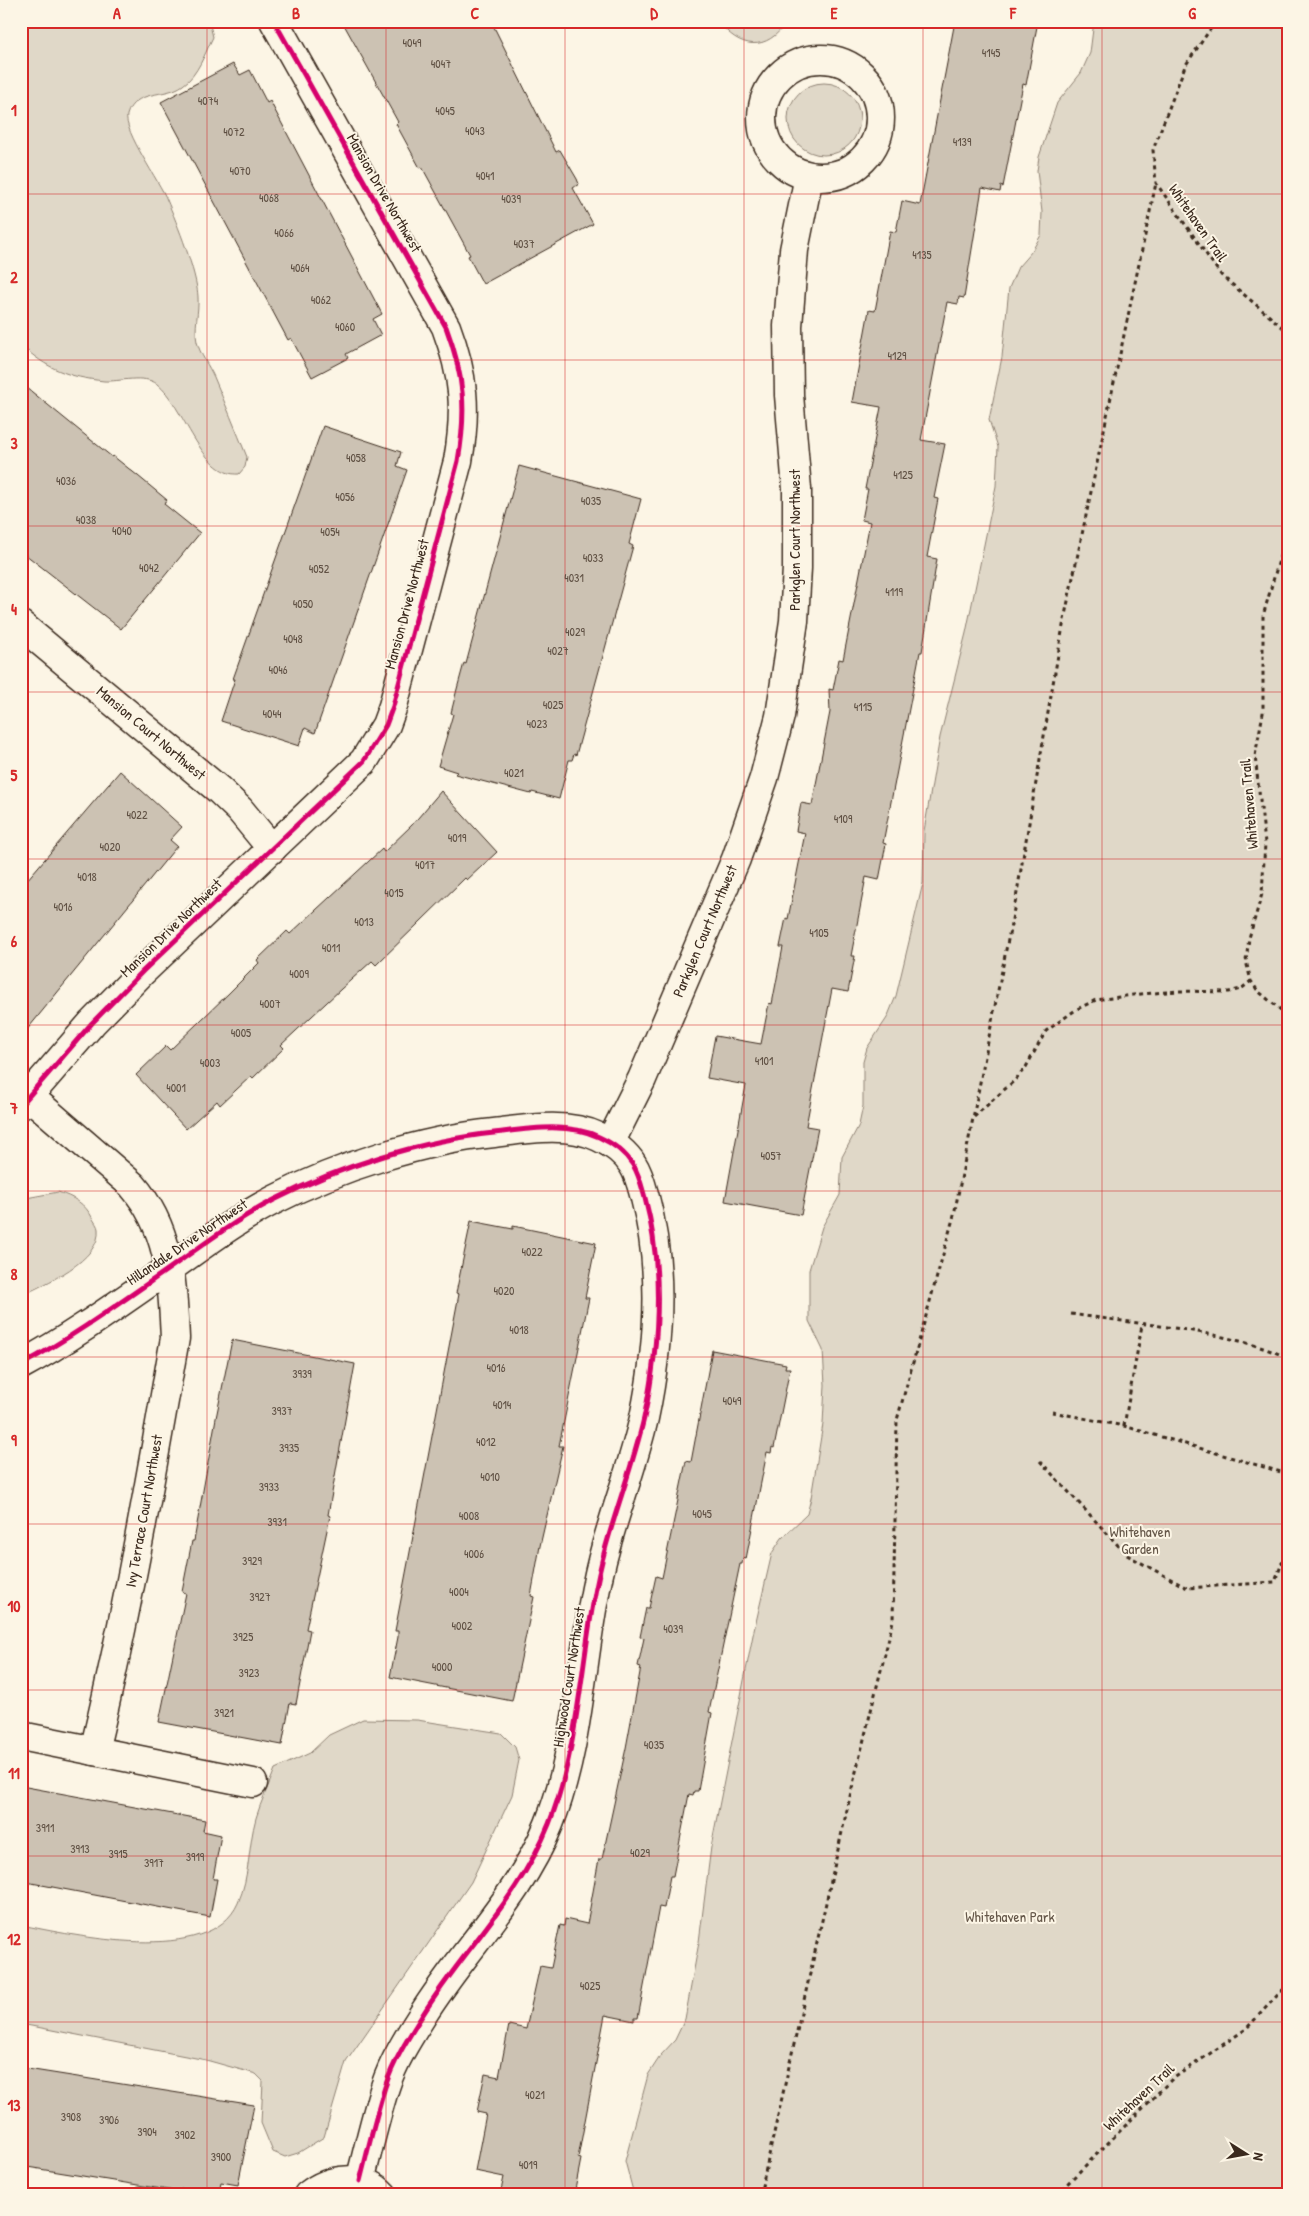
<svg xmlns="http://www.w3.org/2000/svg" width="1309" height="2216" font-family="'Patrick Hand',sans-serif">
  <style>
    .green { fill: #e0d8c8; stroke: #8e8173 }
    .building { fill: #ccc2b3; stroke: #3b2a1e }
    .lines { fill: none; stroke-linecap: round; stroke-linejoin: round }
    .minor-casing { stroke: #3b2a1e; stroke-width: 31 }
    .path { stroke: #3b2a1e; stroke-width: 3; stroke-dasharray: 4 4; stroke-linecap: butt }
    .minor { stroke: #fcf5e5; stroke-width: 28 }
    .cycleway-casing { stroke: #fcf5e5; stroke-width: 8 }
    .cycleway { stroke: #d6006c; stroke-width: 5 }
    .grid { fill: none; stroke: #d62828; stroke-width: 1; stroke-opacity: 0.55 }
    .labels { text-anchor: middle; stroke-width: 4; stroke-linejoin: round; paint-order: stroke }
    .number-label { font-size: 12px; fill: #5f5043 }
    .street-label { font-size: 15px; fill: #3b2a1e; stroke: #fcf5e5 }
    .park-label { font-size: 15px; fill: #645648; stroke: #fcf5e5 }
    .neatline { fill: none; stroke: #d62828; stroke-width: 2 }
    .grid-label { font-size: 16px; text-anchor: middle; font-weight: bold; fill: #d62828 }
  </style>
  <rect width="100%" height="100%" fill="#fcf5e5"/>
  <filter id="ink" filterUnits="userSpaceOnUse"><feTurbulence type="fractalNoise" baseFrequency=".02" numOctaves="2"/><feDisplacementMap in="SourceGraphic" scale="10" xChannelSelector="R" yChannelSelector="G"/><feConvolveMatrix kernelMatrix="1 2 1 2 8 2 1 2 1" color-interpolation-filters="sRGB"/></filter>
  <g filter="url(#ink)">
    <g class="green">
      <path d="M 21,21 L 209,21 L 213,37 C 205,53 198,75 183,85 C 166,98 134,89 127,115 C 123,131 160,182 167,200 C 177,223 197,273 198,297 C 199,311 194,328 197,342 C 200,354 209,366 214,377 C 225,403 236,430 247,457 L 245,467 L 239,474 C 201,477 184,405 157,384 C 144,374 119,382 104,381 C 68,377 47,369 21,345 Z"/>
      <path d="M 718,21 L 787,21 C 767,53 739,49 718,21 Z"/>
      <path d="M 1094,21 L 1288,21 L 1288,2195 L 634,2195 L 625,2161 L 648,2075 L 661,2055 L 675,2040 L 685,2019 L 699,1942 L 711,1847 L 753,1635 L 772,1553 L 782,1538 L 807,1514 L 811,1498 L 823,1424 L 825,1385 L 823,1350 L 809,1321 L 809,1270 L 822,1227 L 840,1195 L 842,1157 L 859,1125 L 863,1106 L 863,1062 L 867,1048 L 887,1018 L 896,996 L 923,883 L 924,831 L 940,737 L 966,633 L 996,486 L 998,447 L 989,420 L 1002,357 L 1009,288 L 1018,267 L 1032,251 L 1041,235 L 1042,212 L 1037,171 L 1039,157 L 1057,103 L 1081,73 L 1090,53 Z"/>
      <circle cx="824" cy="119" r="36"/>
      <path d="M 58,1192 C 73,1197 85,1203 93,1219 C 94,1221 98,1226 98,1229 C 102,1260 44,1284 21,1296 L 21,1199 Z"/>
      <path d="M 363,1719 L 417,1720 L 501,1733 L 515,1747 L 519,1760 L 512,1795 L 471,1882 L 346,2062 L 324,2137 L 298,2153 L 285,2157 L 273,2152 L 261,2123 L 263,2081 L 256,2074 L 206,2060 L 21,2024 L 21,1925 C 73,1935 210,1967 238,1903 C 250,1876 248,1846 256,1818 C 261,1801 269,1785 275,1769 L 310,1753 L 329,1735 Z"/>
    </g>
    <g class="building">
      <path d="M 342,21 L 491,21 L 556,152 L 560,150 L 577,179 L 579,184 L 573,188 L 593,224 L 483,284 L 468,256 L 470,255 L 422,167 L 420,168 L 396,124 L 398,122 Z"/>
      <path d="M 955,21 L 1038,21 L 1026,85 L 1023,84 L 1003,187 L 1001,186 L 1000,192 L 982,188 L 964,298 L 959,297 L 958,304 L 947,302 L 921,440 L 945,444 L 934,498 L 938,499 L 927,557 L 937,559 L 922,652 L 920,652 L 883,843 L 886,844 L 879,880 L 866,877 L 851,956 L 855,956 L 848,992 L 832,989 L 806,1126 L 818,1128 L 801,1215 L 725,1201 L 746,1085 L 707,1078 L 715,1036 L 761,1044 L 769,1003 L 772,1004 L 783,947 L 780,947 L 786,918 L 788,919 L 805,833 L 796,831 L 801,803 L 812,805 L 830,712 L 829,689 L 833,690 L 839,659 L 843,660 L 870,522 L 862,520 L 868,489 L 865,489 L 881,407 L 852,402 L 869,310 L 875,311 L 890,231 L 896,232 L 902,201 L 920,205 Z"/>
      <path d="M 233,64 L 240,75 L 250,70 L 267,103 L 270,101 L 382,314 L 373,319 L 381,335 L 346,354 L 348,358 L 312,377 L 291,338 L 288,340 L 161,102 Z"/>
      <path d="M 21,383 L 112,457 L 113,456 L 138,476 L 167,500 L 164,504 L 200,533 L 121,629 L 21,551 Z"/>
      <path d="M 323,426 L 401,452 L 397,466 L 407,470 L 315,733 L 305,728 L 299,746 L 221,721 L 235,679 L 233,679 Z"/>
      <path d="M 519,466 L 641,499 L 629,544 L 633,546 L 576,755 L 574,754 L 572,760 L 569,760 L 559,799 L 532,792 L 531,794 L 455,774 L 457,772 L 438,766 L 453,714 L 451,713 L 457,689 L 464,663 L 466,664 Z"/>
      <path d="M 120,771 L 182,827 L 170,840 L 177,846 L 21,1037 L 21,887 Z"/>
      <path d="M 441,791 L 497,852 L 467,880 L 465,878 L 376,965 L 372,961 L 341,989 L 281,1045 L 284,1048 L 253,1078 L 251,1076 L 220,1105 L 217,1101 L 186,1129 L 136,1075 L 166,1046 L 170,1050 L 229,993 L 259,963 L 257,960 L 287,931 L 290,934 L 382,849 L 384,852 L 412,825 Z"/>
      <path d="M 471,1221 L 513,1229 L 513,1226 L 596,1243 L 585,1298 L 589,1298 L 559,1446 L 563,1446 L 540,1546 L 531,1596 L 534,1597 L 512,1701 L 390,1677 L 398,1637 L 398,1631 L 395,1631 L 459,1294 L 456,1293 Z"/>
      <path d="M 232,1340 L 355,1364 L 328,1515 L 330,1516 L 306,1629 L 310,1630 L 296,1704 L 290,1703 L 282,1745 L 159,1722 L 186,1593 L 182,1592 L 192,1541 L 194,1541 L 216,1418 Z"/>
      <path d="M 712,1350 L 786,1364 L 785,1368 L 790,1368 L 774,1448 L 772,1447 L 771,1453 L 767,1452 L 746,1559 L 743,1558 L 742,1564 L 740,1564 L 709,1712 L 712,1713 L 698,1791 L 694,1791 L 693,1795 L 689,1794 L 673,1876 L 670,1876 L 664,1908 L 659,1907 L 638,2018 L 634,2018 L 634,2021 L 605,2015 L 578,2158 L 581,2159 L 574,2195 L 500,2195 L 504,2177 L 475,2171 L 486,2114 L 477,2112 L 485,2074 L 499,2077 L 509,2025 L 526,2029 L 540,1966 L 551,1968 L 560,1925 L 564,1926 L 565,1919 L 587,1924 L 599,1859 L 602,1859 L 626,1748 L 641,1667 L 638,1666 L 644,1638 L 640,1637 L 646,1608 L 649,1608 L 656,1576 L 662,1578 L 686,1461 L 691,1462 Z"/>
      <path d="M 21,1786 L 205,1820 L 203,1831 L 221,1835 L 213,1879 L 217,1879 L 210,1917 L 21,1881 Z"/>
      <path d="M 21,2068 L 254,2105 L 238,2185 L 221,2182 L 218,2195 L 215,2195 L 181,2189 L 181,2192 L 21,2166 Z"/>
    </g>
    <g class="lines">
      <defs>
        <g id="minor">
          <circle cx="821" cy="118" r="59"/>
          <path d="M 21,625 L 218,789 L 240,810 L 272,849"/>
          <path d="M 29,1096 L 132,1185 C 171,1230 172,1281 175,1338 C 151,1476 127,1614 94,1751"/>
          <path d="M 21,1105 L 92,1023 L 143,971 L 364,761 L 386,725 L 393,706 L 458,461 C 467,410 464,375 446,327 L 274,21"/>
          <path d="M 610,1143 L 642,1079 L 736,859 L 764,778 L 780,716 L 794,621 L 797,568 L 797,489 L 789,395 L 788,326 L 794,250 L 809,176"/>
          <path d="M 21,1365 C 73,1337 121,1302 170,1268 C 204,1244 237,1219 274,1200 C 338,1167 423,1140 494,1133 C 528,1129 567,1122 599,1137 C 612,1143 625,1152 633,1165 C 639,1174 642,1187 645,1198 C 664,1269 659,1347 644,1418 C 634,1461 618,1503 606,1546 C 580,1637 584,1735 549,1824 C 520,1897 463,1950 422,2016 C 408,2038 393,2062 385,2087 C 375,2118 368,2150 360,2181"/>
          <path d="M 21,1736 L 253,1783"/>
          <path d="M 308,2195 C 329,2178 363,2173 383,2195"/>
        </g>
      </defs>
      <use href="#minor" class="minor-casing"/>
      <g class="path">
        <path d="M 1216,21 L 1185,66 L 1153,150 L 1156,183 L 1221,275 L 1288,332"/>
        <path d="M 1288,515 L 1283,546 L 1263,616 L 1263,713 L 1255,756 L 1265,843 L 1262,894 L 1249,938 L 1246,961 L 1251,981 L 1258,991 L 1288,1016"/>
        <path d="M 974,1117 L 1015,1080 L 1026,1067 L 1046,1031 L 1077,1009 L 1096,1000 L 1141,994 L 1179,991 L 1229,992 L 1241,989 L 1251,981"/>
        <path d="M 1071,1314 C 1137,1324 1229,1330 1288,1358"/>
        <path d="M 1052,1412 L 1124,1426 L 1288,1474"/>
        <path d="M 1124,1426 L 1142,1325"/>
        <path d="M 1040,1461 L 1127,1555 L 1187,1588 L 1275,1582 L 1288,1546"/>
        <path d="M 760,2195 L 851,1792 L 893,1621 L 897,1420 L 954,1215 L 1015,904 L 1064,620 L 1156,183"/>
        <path d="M 1056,2195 L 1171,2080 L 1246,2029 L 1288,1984"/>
      </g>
      <use href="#minor" class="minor"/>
      <defs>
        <g id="cycleway">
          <path d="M 21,1105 L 92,1023 L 143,971 L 364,761 L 386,725 L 393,706 L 458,461 C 467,410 464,375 446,327 L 274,21"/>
          <path d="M 21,1365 C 73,1337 121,1302 170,1268 C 204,1244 237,1219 274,1200 C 338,1167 423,1140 494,1133 C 528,1129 567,1122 599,1137 C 612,1143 625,1152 633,1165 C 639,1174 642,1187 645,1198 C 664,1269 659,1347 644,1418 C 634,1461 618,1503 606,1546 C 580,1637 584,1735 549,1824 C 520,1897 463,1950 422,2016 C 408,2038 393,2062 385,2087 C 375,2118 368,2150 360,2181"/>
        </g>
      </defs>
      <use href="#cycleway" class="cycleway-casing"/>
      <use href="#cycleway" class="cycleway"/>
    </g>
  </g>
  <path class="grid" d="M 207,21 L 207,2195M 386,21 L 386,2195M 565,21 L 565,2195M 744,21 L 744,2195M 923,21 L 923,2195M 1102,21 L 1102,2195M 21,194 L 1288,194M 21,360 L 1288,360M 21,526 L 1288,526M 21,692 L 1288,692M 21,859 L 1288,859M 21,1025 L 1288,1025M 21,1191 L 1288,1191M 21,1357 L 1288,1357M 21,1524 L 1288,1524M 21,1690 L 1288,1690M 21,1856 L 1288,1856M 21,2022 L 1288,2022"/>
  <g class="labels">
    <g class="number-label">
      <text x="412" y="47">4049</text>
      <text x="991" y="57">4145</text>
      <text x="441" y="68">4047</text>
      <text x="208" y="105">4074</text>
      <text x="445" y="115">4045</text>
      <text x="475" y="135">4043</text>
      <text x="234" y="136">4072</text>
      <text x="962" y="146">4139</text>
      <text x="240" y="175">4070</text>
      <text x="485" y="180">4041</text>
      <text x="269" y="202">4068</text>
      <text x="511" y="203">4039</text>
      <text x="284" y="237">4066</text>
      <text x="524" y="248">4037</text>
      <text x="922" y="259">4135</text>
      <text x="300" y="272">4064</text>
      <text x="321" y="304">4062</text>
      <text x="345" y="331">4060</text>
      <text x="897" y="360">4129</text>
      <text x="356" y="462">4058</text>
      <text x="903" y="479">4125</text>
      <text x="66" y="485">4036</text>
      <text x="345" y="501">4056</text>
      <text x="591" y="505">4035</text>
      <text x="86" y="524">4038</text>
      <text x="122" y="535">4040</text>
      <text x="330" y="536">4054</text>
      <text x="593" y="562">4033</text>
      <text x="149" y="572">4042</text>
      <text x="319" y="573">4052</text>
      <text x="574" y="582">4031</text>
      <text x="894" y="596">4119</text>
      <text x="303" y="608">4050</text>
      <text x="575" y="636">4029</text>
      <text x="293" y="643">4048</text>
      <text x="558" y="655">4027</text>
      <text x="278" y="674">4046</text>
      <text x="553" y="709">4025</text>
      <text x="863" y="711">4115</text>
      <text x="272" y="718">4044</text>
      <text x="537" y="728">4023</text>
      <text x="514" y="777">4021</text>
      <text x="137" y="819">4022</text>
      <text x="843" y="823">4109</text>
      <text x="457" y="842">4019</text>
      <text x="110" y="851">4020</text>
      <text x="425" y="869">4017</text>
      <text x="87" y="881">4018</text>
      <text x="394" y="897">4015</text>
      <text x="63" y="911">4016</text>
      <text x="364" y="926">4013</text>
      <text x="819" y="937">4105</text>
      <text x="331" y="952">4011</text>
      <text x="299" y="978">4009</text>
      <text x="270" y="1008">4007</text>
      <text x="241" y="1037">4005</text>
      <text x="764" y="1065">4101</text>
      <text x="210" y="1067">4003</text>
      <text x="176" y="1092">4001</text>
      <text x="771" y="1160">4057</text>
      <text x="532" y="1256">4022</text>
      <text x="504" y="1295">4020</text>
      <text x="519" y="1334">4018</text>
      <text x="496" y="1372">4016</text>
      <text x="302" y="1378">3939</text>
      <text x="732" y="1405">4049</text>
      <text x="502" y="1409">4014</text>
      <text x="282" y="1415">3937</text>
      <text x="486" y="1446">4012</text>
      <text x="289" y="1452">3935</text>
      <text x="490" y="1481">4010</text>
      <text x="269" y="1491">3933</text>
      <text x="702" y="1518">4045</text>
      <text x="469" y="1520">4008</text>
      <text x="277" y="1526">3931</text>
      <text x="474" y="1558">4006</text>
      <text x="252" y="1565">3929</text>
      <text x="459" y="1596">4004</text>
      <text x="260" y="1601">3927</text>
      <text x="462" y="1630">4002</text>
      <text x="673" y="1633">4039</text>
      <text x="243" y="1641">3925</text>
      <text x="442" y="1671">4000</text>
      <text x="249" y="1677">3923</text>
      <text x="224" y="1717">3921</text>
      <text x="654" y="1749">4035</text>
      <text x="45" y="1832">3911</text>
      <text x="80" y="1853">3913</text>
      <text x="640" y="1857">4029</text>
      <text x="118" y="1858">3915</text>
      <text x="195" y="1861">3919</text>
      <text x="154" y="1867">3917</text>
      <text x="590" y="1990">4025</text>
      <text x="535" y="2099">4021</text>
      <text x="71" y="2121">3908</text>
      <text x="109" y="2124">3906</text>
      <text x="147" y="2136">3904</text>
      <text x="185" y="2139">3902</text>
      <text x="221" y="2161">3900</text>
      <text x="528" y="2169">4019</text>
    </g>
    <g class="street-label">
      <text transform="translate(384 193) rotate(60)" y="5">Mansion Drive Northwest</text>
      <text transform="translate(1198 223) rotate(55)" y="5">Whitehaven Trail</text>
      <text transform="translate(795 540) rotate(-90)" y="5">Parkglen Court Northwest</text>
      <text transform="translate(407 604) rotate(-75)" y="5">Mansion Drive Northwest</text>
      <text transform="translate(151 733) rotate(40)" y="5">Mansion Court Northwest</text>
      <text transform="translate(1249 804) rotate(-95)" y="5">Whitehaven Trail</text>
      <text transform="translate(171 928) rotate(-44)" y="5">Mansion Drive Northwest</text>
      <text transform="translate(705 931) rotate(-67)" y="5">Parkglen Court Northwest</text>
      <text transform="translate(187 1242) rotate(-34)" y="5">Hillandale Drive Northwest</text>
      <text transform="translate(144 1511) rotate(-80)" y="5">Ivy Terrace Court Northwest</text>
      <text transform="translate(569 1677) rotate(-81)" y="5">Highwood Court Northwest</text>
      <text transform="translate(1139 2097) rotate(-43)" y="5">Whitehaven Trail</text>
    </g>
    <g class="park-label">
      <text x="1140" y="1537">Whitehaven<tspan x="1140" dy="17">Garden</tspan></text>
      <text x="1010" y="1922">Whitehaven Park</text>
    </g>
  </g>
  <rect width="1309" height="2216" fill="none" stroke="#fcf5e5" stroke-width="55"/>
  <g transform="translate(1246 2154) rotate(101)" stroke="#fcf5e5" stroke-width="4" paint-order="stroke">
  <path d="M0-4L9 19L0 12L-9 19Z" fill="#3b2a1e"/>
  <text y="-8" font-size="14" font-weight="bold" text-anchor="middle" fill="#3b2a1e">N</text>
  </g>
  <rect x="28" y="28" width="1254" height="2160" class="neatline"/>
  <g class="grid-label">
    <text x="117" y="19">A</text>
    <text x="296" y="19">B</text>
    <text x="475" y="19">C</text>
    <text x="654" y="19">D</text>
    <text x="834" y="19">E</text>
    <text x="1013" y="19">F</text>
    <text x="1192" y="19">G</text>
    <text x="14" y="116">1</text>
    <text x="14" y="283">2</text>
    <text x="14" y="449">3</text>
    <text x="14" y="615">4</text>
    <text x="14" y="781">5</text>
    <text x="14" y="947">6</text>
    <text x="14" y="1114">7</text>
    <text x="14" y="1280">8</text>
    <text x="14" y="1446">9</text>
    <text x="14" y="1612">10</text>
    <text x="14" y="1779">11</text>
    <text x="14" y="1945">12</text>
    <text x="14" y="2111">13</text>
  </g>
</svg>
